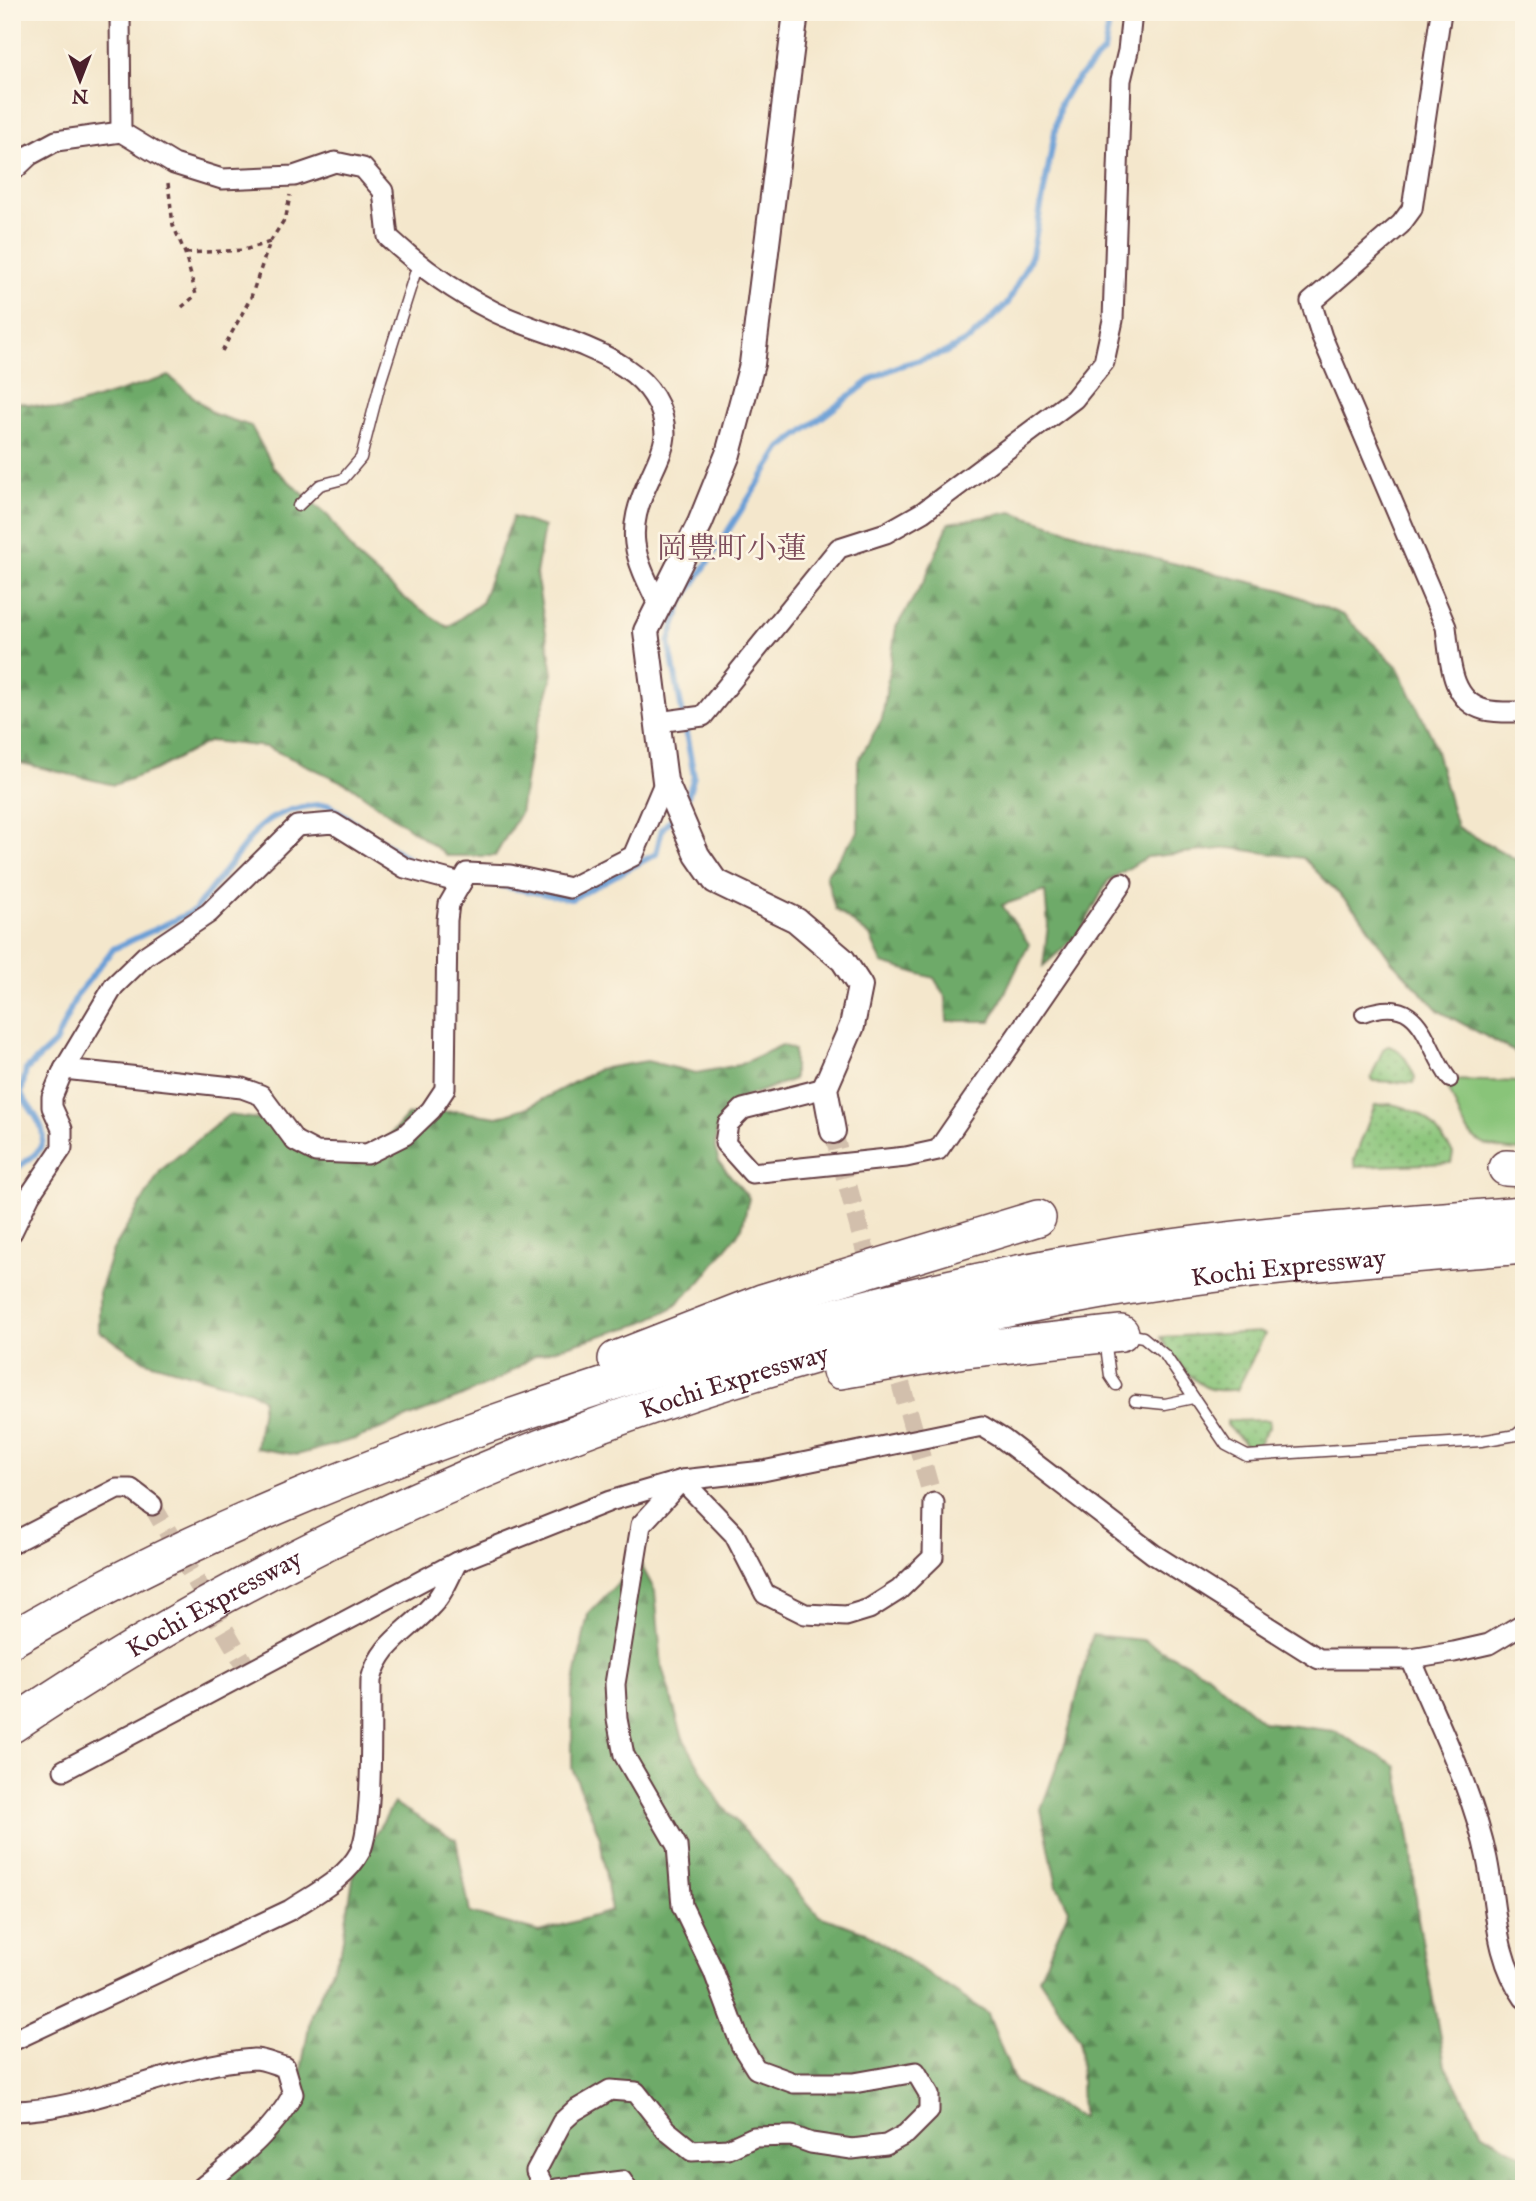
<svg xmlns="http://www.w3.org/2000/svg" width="1536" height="2201" font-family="'IM FELL English','Noto Serif JP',serif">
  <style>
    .grass { fill: url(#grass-dots); stroke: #6a7252; stroke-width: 2 }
    .forest { fill: url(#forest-firs); stroke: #5c644a; stroke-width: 2 }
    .green { fill: #89c479; stroke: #6a7252; stroke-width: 2 }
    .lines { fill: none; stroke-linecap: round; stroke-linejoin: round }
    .stream { stroke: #6a9fd6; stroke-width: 6 }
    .minor-tunnel { stroke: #d2bfac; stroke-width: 19; stroke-dasharray: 19 10; stroke-linecap: butt }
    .service-casing { stroke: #643d43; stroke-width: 13 }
    .pedestrian-casing { stroke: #643d43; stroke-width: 18 }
    .minor-casing { stroke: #643d43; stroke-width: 23 }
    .tertiary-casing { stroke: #643d43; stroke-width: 28 }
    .motorway-casing { stroke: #643d43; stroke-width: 38 }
    .path { stroke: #643d43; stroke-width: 3.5; stroke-dasharray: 5 5; stroke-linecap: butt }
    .service { stroke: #fff; stroke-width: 10 }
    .pedestrian { stroke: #fff; stroke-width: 14 }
    .minor { stroke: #fff; stroke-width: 19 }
    .tertiary { stroke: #fff; stroke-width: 24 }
    .motorway { stroke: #fff; stroke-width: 35 }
    .labels { text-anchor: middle; stroke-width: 5; stroke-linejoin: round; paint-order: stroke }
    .street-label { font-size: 26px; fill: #4a1f2b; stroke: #fcf5e5 }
    .quarter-label { font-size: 30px; fill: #7f4f5d; stroke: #fcf5e5 }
  </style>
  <defs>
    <pattern id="grass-dots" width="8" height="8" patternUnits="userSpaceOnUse" patternTransform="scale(1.75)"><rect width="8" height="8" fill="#89c479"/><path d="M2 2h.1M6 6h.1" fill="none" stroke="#729f63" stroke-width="1.8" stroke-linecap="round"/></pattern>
    <pattern id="forest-firs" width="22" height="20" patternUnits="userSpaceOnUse" patternTransform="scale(1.75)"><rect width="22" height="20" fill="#6eaa69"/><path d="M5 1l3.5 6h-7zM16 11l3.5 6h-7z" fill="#5c8a57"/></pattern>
  </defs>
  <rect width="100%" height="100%" fill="#fcf5e5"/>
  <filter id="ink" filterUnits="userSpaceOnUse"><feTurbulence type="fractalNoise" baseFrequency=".0143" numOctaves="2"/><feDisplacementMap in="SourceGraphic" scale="14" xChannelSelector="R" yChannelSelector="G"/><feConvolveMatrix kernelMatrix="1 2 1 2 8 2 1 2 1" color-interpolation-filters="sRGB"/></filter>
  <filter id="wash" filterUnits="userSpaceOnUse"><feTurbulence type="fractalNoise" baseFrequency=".00686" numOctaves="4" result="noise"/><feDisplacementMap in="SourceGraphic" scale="28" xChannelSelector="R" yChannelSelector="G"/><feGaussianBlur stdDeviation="1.57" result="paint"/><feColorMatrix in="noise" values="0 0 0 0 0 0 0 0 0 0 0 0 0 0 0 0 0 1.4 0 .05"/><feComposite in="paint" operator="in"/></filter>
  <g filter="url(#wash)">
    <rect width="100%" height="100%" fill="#f4e7cc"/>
    <g class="grass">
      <path d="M 1388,1046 C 1403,1048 1409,1065 1415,1077 L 1414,1083 L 1374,1081 L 1371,1078 L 1383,1049 Z"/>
      <path d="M 1391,1104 C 1427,1111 1433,1125 1453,1153 L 1451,1163 L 1356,1167 L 1354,1160 L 1375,1105 Z"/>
      <path d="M 1262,1332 L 1265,1334 L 1237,1390 C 1229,1390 1218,1391 1210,1389 C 1191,1382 1170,1354 1161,1337 Z"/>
      <path d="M 1264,1420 L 1269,1420 L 1270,1425 L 1256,1448 L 1248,1447 L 1227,1425 L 1227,1421 Z"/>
    </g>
    <g class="forest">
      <path d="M 169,376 L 214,414 L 251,426 L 274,468 L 329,517 L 357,557 L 404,598 L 448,627 L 481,603 L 513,517 L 544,527 L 536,574 L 553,674 L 530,752 L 520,813 L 495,856 L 448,856 L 349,785 L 267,747 L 210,741 L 155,770 L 114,785 L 12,761 L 12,401 L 61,410 Z"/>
      <path d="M 1012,512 L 1156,559 L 1283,590 L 1343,615 L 1397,666 L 1432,737 L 1457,827 L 1517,860 L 1524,861 L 1524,1057 L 1439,1011 L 1391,960 L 1359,914 L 1303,858 L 1230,848 L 1147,857 L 1108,881 L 1079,934 L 1043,966 L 1048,925 L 1045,891 L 1002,905 L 1029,944 L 991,1021 L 947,1021 L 946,998 L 934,978 L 882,963 L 870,936 L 835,909 L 826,875 L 858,832 L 858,761 L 882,719 L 896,627 L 925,579 L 949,523 Z"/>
      <path d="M 782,1045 L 794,1050 L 794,1079 L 731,1102 L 717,1125 L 715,1148 L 719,1162 L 749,1198 L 742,1228 L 700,1282 L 672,1308 L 640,1324 L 536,1355 L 501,1378 L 460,1397 L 355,1439 L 297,1455 L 256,1448 L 263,1400 L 251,1391 L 145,1361 L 99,1331 L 99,1292 L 113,1250 L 161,1170 L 228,1115 L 259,1119 L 334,1149 L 379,1147 L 408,1115 L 457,1111 L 497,1117 L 528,1107 L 599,1069 L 647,1061 L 696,1073 L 739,1065 Z"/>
      <path d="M 639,1561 L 655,1591 L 662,1667 L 683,1738 L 720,1803 L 819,1916 L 865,1932 L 988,2014 L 1015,2083 L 1082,2118 L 1080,2040 L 1039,1978 L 1069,1909 L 1057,1886 L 1041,1809 L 1066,1741 L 1092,1635 L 1143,1640 L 1207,1674 L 1263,1722 L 1334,1731 L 1397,1766 L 1411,1844 L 1418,1918 L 1445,2065 L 1482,2132 L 1524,2157 L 1524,2189 L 208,2189 L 297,2093 L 311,2014 L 341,1950 L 355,1867 L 394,1803 L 456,1840 L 470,1913 L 539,1932 L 611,1911 L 600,1837 L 572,1768 L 572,1692 L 588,1614 Z"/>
    </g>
    <path class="green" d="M 1445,1080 L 1524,1082 L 1524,1151 C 1462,1149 1467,1130 1445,1080 Z"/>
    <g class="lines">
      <g class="stream">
        <path d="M 682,806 L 688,796 L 694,776 L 669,642 L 681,604 L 781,448 L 875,377 L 899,366 L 944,353 L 970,339 L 1008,303 L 1032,255 L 1060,104 L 1070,87 L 1104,51 L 1111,12"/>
        <path d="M 471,880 L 571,899 L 656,854 L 662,829 L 675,815"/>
        <path d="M 12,1174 C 19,1164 31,1160 38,1151 C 53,1130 30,1111 21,1094 L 26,1070 L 55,1043 L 77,995 L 113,949 L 194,911 L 257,829 C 276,812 303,804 329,805 L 408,859"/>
      </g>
    </g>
  </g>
  <g filter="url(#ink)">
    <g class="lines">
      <g class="minor-tunnel">
        <path d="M 833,1131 L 882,1313"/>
        <path d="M 893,1356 L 934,1503"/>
        <path d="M 152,1505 L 245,1665"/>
      </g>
      <defs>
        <g id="service">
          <path d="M 298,506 L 320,485 L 343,479 L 361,458 L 381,380 L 418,264"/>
          <path d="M 1126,1334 L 1143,1337 L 1165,1355 L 1226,1445 L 1247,1456 L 1481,1441 L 1516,1435 L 1524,1428"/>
          <path d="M 1105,1339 L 1110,1376 L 1116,1385"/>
          <path d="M 1135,1401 L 1165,1404 L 1193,1398"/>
        </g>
        <path id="pedestrian" d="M 1363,1014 C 1424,992 1423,1044 1450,1080"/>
        <g id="minor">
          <path d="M 120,12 L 121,132"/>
          <path d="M 1441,12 L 1412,209 L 1401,224 L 1311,302 L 1322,337 L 1446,627 C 1450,656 1449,701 1485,710 C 1497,713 1512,712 1524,712"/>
          <path d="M 12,172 L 30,155 L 56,141 L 121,132 L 174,164 L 222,179 L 294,176 L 335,162 L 363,168 L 383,191 L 388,237 C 419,266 455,292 493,311 C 549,340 662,353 665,433 C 665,448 656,464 650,478 C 623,535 634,555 660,608"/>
          <path d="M 658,722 L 703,716 L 839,548 L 886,533 L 923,512 L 1074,399 L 1104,362 L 1113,320 L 1121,80 L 1128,51 L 1132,12"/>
          <path d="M 64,1069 L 242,1088 L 261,1095 L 295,1141 L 316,1152 L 367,1154 L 405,1135 L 431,1110 L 445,1089 L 447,920 L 449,904 L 467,873 L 510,875 L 570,888 L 633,856 L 665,781"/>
          <path d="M 825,1088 L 743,1109 L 728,1124 L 725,1143 L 752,1173 L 906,1157 L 938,1150 L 1122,883"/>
          <path d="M 12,1232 L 30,1195 L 62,1148 L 62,1129 L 52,1107 L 52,1097 L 62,1073 L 114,986 L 145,956 L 209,913 L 297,826 L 333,823 L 405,868 L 461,883"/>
          <path d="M 682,1480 L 734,1534 L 765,1594 L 805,1614 L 846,1616 L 869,1609 L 899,1590 L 933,1557 L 934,1503"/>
          <path d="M 12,1543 L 117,1489 L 131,1489 L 152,1505"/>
          <path d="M 1411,1659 C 1438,1724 1473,1790 1487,1859 C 1497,1908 1494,1956 1524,1998"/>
          <path d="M 64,1770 L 457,1562 L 610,1501 L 682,1480 L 763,1471 L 982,1426 L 1003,1439 L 1153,1554 L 1319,1659 L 1411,1659 L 1454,1652 L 1489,1644 L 1524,1623"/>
          <path d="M 12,2041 L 290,1910 C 314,1894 346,1879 360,1852 C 374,1823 370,1718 371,1680 C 380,1643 408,1632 432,1605 C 443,1594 450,1576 457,1562"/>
          <path d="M 12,2111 C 89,2111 175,2064 254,2059 C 264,2059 276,2065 285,2067 L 293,2094 C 272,2134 234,2161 200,2189"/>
          <path d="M 545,2189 L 536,2171 L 562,2122 L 574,2111 L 610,2090 L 636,2092 L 666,2130 L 692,2151 L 728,2149 L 754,2137 L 792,2136 L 811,2143 L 852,2149 L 886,2145 L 906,2134 L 929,2111 L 929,2094 L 916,2072 L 854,2083 L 794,2083 L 756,2069 L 741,2045 L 713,1970 L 682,1906 L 677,1846 L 624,1755 L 617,1719 L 615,1684 L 641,1525 L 681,1481"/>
          <path d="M 557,2189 L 622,2181 L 627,2189"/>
        </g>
        <path id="tertiary" d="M 796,12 L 752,364 L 728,454 L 700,523 L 646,631 L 665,781 L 697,855 L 715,881 L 796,920 L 843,960 L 860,986 L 852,1026 L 825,1088 L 833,1131"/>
        <g id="motorway">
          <path d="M 1506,1168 L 1524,1169"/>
          <path d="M 616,1359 L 762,1302 L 1038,1218"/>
          <path d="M 840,1371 L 964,1350 L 1121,1333"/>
          <path d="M 12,1639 C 189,1535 387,1457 581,1393 C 754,1335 931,1285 1112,1256 C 1248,1234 1386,1224 1524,1214"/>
          <path id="s1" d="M 12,1725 C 347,1500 717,1356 1114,1289 C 1250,1266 1387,1257 1524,1246"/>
        </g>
      </defs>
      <use href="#service" class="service-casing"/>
      <use href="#pedestrian" class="pedestrian-casing"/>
      <use href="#minor" class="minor-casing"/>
      <use href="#tertiary" class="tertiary-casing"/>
      <use href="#motorway" class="motorway-casing"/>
      <g class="path">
        <path d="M 168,183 L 173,225 L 185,253 L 196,295 L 182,307"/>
        <path d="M 186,253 L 244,250 L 270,242"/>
        <path d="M 222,351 L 251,297 L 270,242 L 286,217 L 290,195"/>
      </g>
      <use href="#service" class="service"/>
      <use href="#pedestrian" class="pedestrian"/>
      <use href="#minor" class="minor"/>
      <use href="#tertiary" class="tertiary"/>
      <use href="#motorway" class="motorway"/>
    </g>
  </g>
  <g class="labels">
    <g class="street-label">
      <text dy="9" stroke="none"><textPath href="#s1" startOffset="1370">Kochi Expressway</textPath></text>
      <text dy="9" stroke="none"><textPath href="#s1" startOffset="803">Kochi Expressway</textPath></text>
      <text dy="9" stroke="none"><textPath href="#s1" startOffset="236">Kochi Expressway</textPath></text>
    </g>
    <g class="quarter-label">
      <text x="732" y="558">岡豊町小蓮</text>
    </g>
  </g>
  <rect width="1536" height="2201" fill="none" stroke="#fcf5e5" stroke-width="42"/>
  <g transform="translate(80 80) rotate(180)" stroke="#fcf5e5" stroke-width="5" paint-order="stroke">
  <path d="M0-5L12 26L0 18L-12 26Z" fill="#4a1f2b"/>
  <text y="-10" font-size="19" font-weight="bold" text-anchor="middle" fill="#4a1f2b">N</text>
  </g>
</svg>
